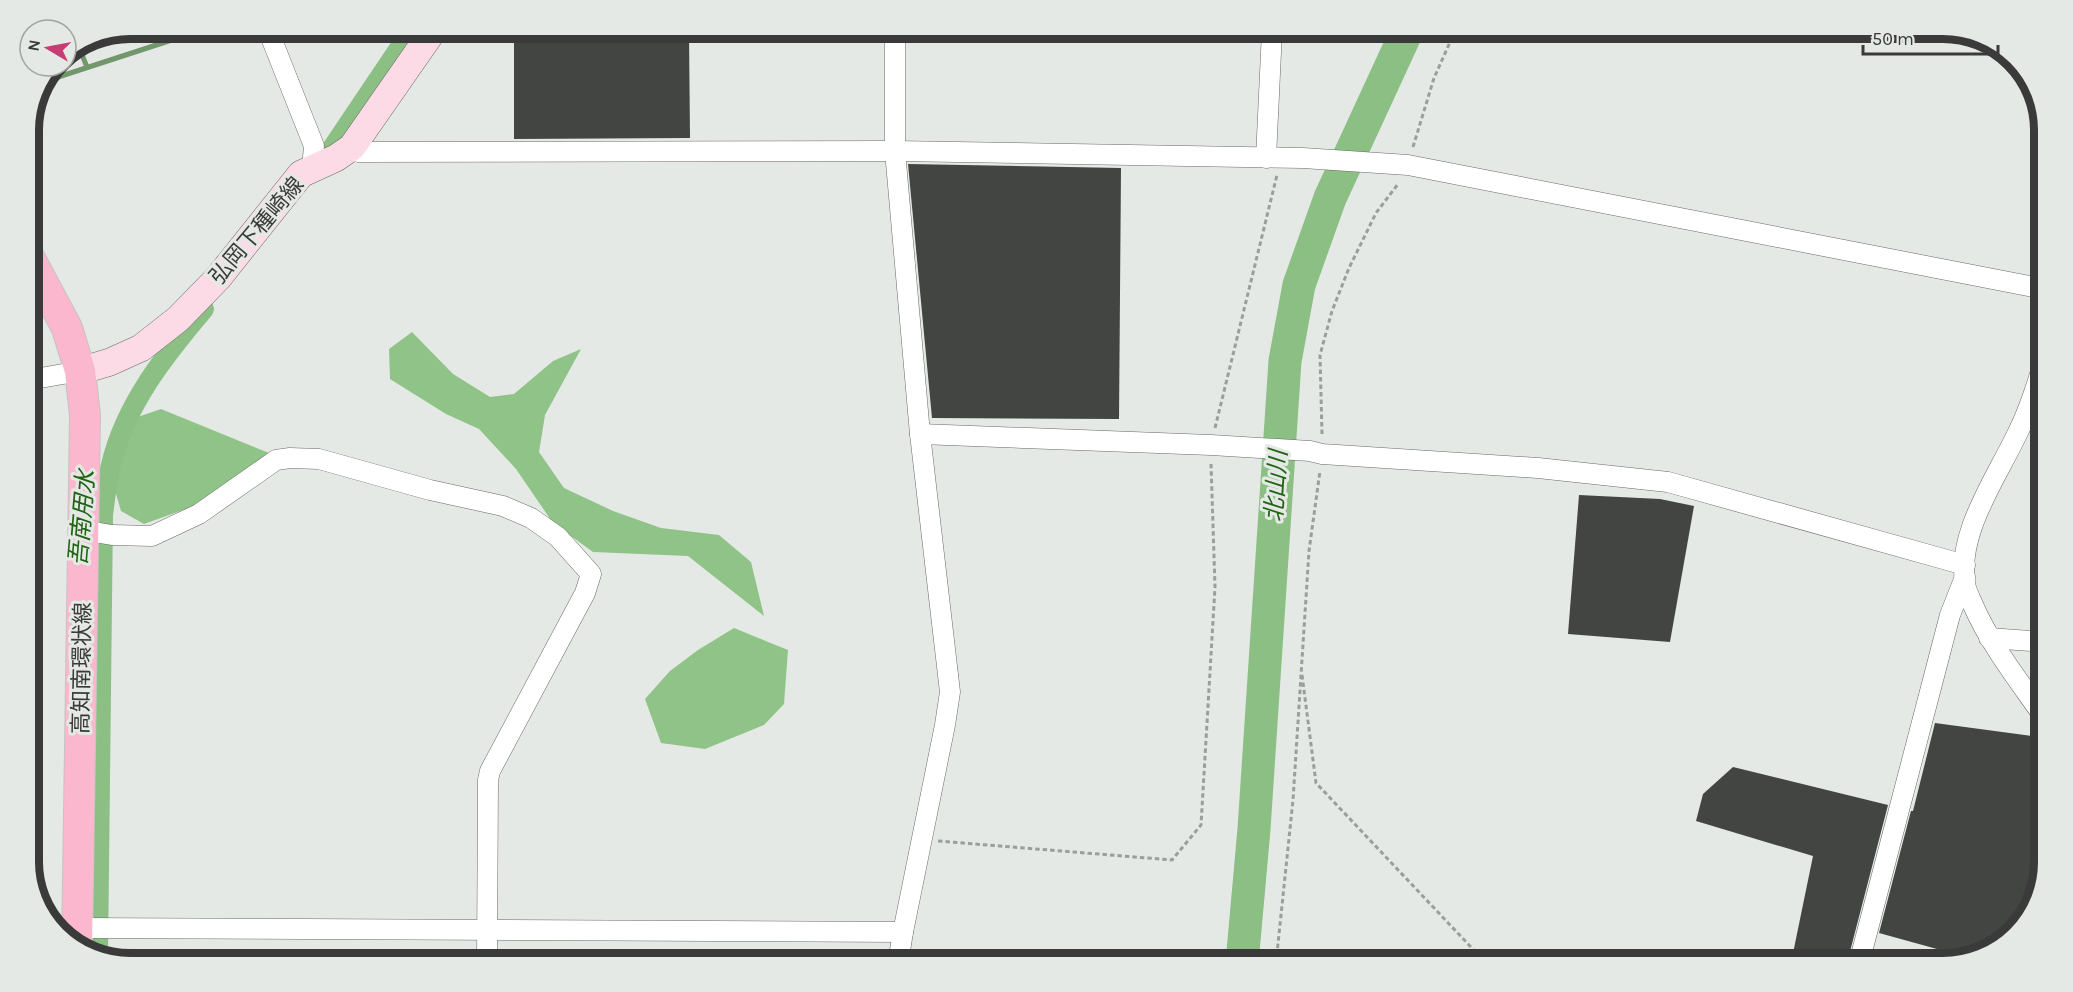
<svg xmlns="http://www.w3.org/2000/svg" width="2073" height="992" font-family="Karla,'Noto Sans JP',sans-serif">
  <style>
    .forest { fill: #8fc387 }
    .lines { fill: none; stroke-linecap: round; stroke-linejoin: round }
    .stream { stroke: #72976d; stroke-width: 5 }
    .canal { stroke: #8bbf83; stroke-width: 20 }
    .river { stroke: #8bbf83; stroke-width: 33 }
    .building { fill: #424542 }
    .street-casing { stroke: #676a67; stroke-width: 21 }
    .secondary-casing { stroke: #676a67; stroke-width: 28 }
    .primary-casing { stroke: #c4c4c4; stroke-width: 32 }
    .path { stroke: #9b9e9b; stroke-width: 3; stroke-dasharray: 4.5 3; stroke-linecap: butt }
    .street { stroke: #fff; stroke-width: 20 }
    .secondary { stroke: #fddbe6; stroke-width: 27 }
    .primary { stroke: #fab7cd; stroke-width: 30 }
    .labels { text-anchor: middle; stroke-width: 6; stroke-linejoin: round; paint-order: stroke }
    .street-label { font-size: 22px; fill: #393a39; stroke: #e5e9e5 }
    .water-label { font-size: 24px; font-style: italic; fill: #206414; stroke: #e5e9e5 }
    .rim { fill: none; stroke: #393a39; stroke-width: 8 }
  </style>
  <rect width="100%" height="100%" fill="#e5e9e5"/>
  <g class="forest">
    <path d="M 412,332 L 453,374 L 490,397 L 514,394 L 553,361 L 581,349 L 545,415 L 539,452 L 564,488 L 613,511 L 661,528 L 719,535 L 751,562 L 764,616 L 688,556 L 593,552 L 553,523 L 516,469 L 479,429 L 446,414 L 390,379 L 389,349 Z"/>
    <path d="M 161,409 L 269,453 L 208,501 L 144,524 L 121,511 L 109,470 L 129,420 Z"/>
    <path d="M 734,628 L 788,650 L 784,704 L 764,725 L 705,749 L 661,743 L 645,699 L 670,671 L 698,650 Z"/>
  </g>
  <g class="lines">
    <g class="stream">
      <path d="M 78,45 L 87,67"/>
      <path d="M 49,80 L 184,36"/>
    </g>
    <g class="canal">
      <path d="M 324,160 L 408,35"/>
      <path d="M 98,956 L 103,515 C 105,499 107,481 111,465 C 125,405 165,355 204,309"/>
    </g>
    <path class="river" d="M 1242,963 L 1254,829 L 1285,361 L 1299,285 L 1330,198 L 1407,31"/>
  </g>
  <g class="building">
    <path d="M 514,34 L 689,34 L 690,138 L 514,139 Z"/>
    <path d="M 908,164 L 1121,168 L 1119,419 L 932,418 Z"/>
    <path d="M 1579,495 L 1660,499 L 1694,506 L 1670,642 L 1568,634 Z"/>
    <path d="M 1935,723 L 2032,736 L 2044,765 L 2044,862 L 2034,906 L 1999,947 L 1966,957 L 1879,933 L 1911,811 L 1913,811 Z"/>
    <path d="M 1733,767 L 1888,805 L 1847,963 L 1791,963 L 1813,856 L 1696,821 L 1703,794 Z"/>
  </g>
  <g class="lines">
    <defs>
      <g id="street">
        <path d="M 895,33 L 895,151 L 920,434 L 950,692 L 945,725 L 903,932 L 898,963"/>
        <path d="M 270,35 L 314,146 L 312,169"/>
        <path d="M 352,147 L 358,152 L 895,151 L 1303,158 L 1408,165 L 2044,289"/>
        <path d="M 1266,158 L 1272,31"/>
        <path d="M 2044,361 C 2037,385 2030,408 2019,430 C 1998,476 1954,535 1966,588 C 1968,594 1971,600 1973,605 C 1991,646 2019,681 2044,717"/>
        <path d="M 29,380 L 80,371"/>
        <path d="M 920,434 L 1211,445 L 1310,451 L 1322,454 L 1538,468 L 1668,482 L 1965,565"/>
        <path d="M 82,530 L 112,535 L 152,536 L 199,514 L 276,460 L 290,458 L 319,459 L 430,490 L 503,506 L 531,518 L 558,537 L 591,574 L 585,593 L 490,771 L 488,780 L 487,963"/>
        <path d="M 1989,638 L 2044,642"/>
        <path d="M 77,928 L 903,932"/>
        <path d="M 1859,963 L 1950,615 L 1965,577"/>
      </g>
      <path id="secondary" d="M 80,371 L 110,362 L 141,348 L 178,319 L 218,278 L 301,174 L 336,158 L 352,147 L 430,35"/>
      <path id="primary" d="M 29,257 L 67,328 L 80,371 L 85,415 L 77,946"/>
    </defs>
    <use href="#street" class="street-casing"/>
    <use href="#secondary" class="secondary-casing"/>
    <use href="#primary" class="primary-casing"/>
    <g class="path">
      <path d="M 1413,147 L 1434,78 L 1455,31"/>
      <path d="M 1215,428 L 1277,175"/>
      <path d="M 1322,434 L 1320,355 L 1332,311 L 1349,268 L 1376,213 L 1398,184"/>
      <path d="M 1302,675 L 1316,783 L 1486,963"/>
      <path d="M 938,841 L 1172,860 L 1201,825 L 1215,587 L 1211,464"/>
      <path d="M 1276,963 L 1293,800 L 1309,551 L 1320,471"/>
    </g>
    <use href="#street" class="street"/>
    <use href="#secondary" class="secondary"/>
    <use href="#primary" class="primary"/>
  </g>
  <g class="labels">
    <g class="street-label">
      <text transform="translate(256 230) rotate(-50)" y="8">弘岡下種崎線</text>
      <text transform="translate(81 668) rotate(-89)" y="8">高知南環状線</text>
    </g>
    <g class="water-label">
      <text transform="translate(1276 486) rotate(-86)" y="8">北山川</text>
      <text transform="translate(82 518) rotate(-85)" y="8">吾南用水</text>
    </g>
  </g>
  <path d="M0 0H2073V992H0ZM130 39H1943A91 91 0 0 1 2034 130V862A91 91 0 0 1 1943 953H130A91 91 0 0 1 39 862V130A91 91 0 0 1 130 39Z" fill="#e5e9e5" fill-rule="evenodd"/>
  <path class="rim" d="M130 39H1943A91 91 0 0 1 2034 130V862A91 91 0 0 1 1943 953H130A91 91 0 0 1 39 862V130A91 91 0 0 1 130 39Z"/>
  <g transform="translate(48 48) rotate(280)"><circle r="28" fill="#e5e9e5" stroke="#a0a3a0" stroke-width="1.5"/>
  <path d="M0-4.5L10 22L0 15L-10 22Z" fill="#c73c72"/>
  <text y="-9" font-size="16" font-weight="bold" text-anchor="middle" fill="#393a39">N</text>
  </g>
  <path d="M1863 45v9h135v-9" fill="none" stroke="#393a39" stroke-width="3"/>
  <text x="1872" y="45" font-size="18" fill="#393a39" stroke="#e5e9e5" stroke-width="4.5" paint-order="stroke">50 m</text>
</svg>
